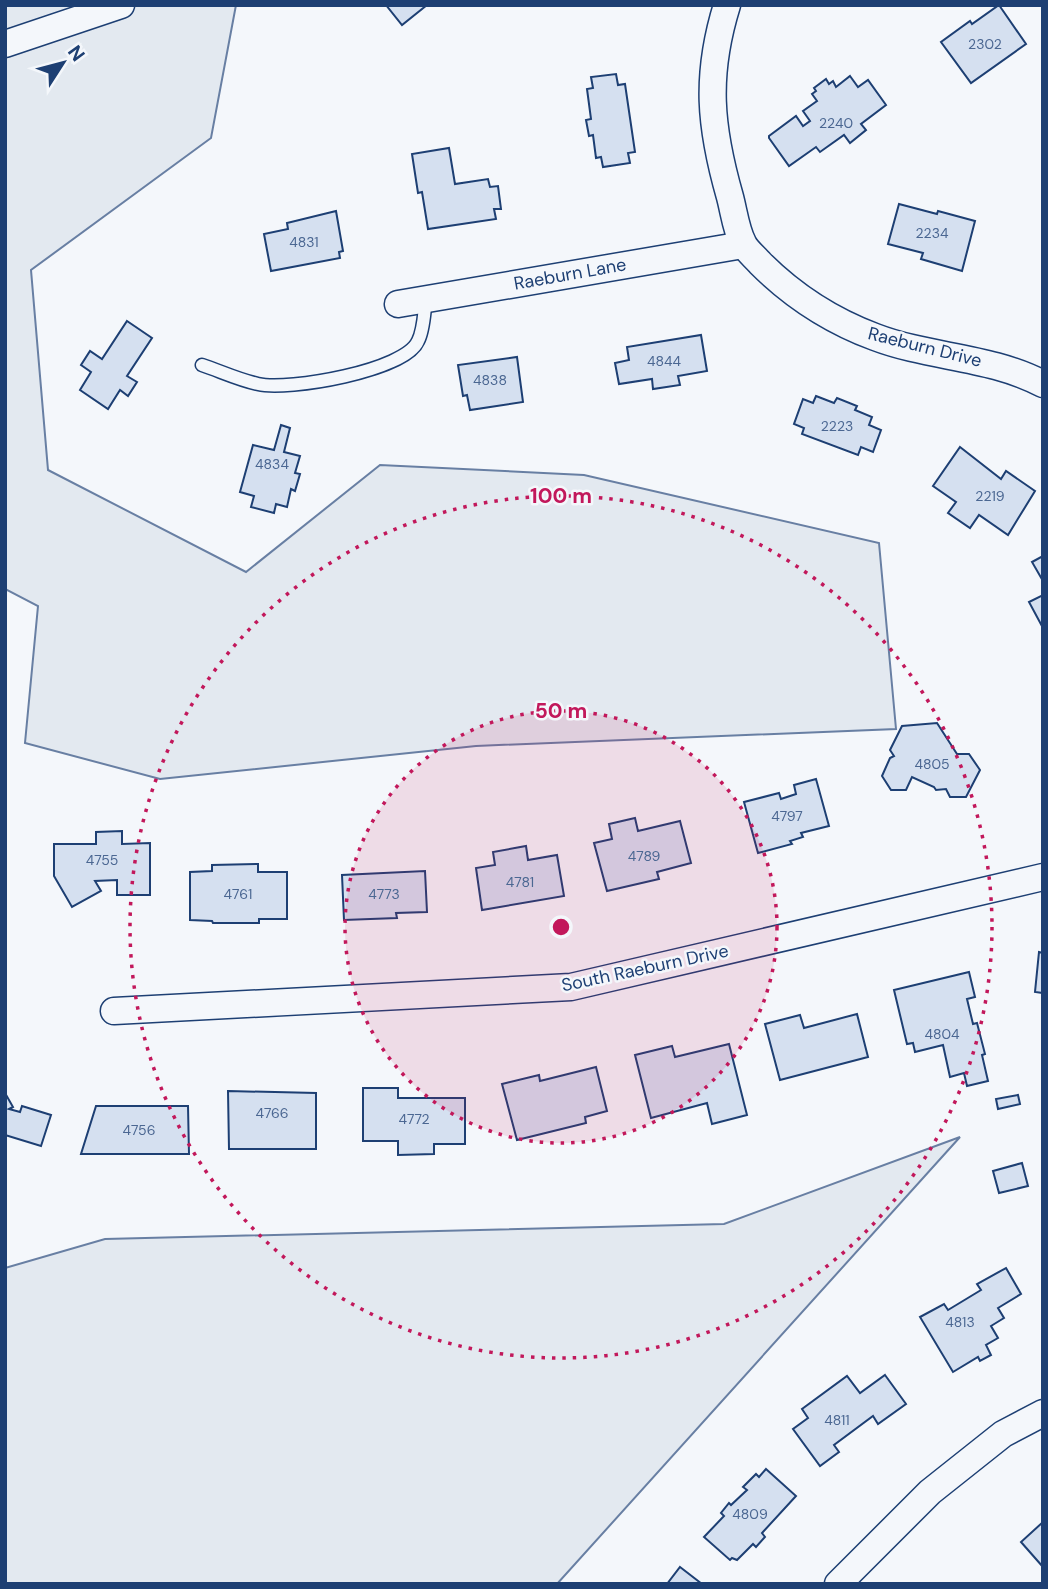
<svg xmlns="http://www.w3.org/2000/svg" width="1048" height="1589" font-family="'DM Sans',sans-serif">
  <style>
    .green { fill: #e3e9f0; stroke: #687fa3; stroke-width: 2 }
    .building { fill: #d5e0f0; stroke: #1d3f73; stroke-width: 2 }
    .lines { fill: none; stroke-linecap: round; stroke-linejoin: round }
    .lane-casing { stroke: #1d3f73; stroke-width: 15 }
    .street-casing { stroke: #1d3f73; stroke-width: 29 }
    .lane { stroke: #f4f7fb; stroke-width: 12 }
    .street { stroke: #f4f7fb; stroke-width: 26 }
    .ring { fill: none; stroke: #c2185b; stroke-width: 3.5; stroke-dasharray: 3.5 7 }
    .labels { text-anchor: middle; stroke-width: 5; stroke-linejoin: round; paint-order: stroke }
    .number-label { font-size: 14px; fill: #4b6792 }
    .street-label { font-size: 18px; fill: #1d3f73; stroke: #f4f7fb }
    .centre { fill: #c2185b; stroke: #f4f7fb; stroke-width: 3.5 }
    .ring-label { font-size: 21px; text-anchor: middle; font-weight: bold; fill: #c2185b; stroke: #f4f7fb; stroke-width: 5; stroke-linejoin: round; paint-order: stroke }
  </style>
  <rect width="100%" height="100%" fill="#f4f7fb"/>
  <g class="green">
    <path d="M 5,5 L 236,5 L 211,138 L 31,270 L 48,470 L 246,572 L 380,465 L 584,475 L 879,543 L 896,729 L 476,746 L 160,779 L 25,743 L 38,606 L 5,589 Z"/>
    <path d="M 960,1137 L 557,1584 L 5,1584 L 5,1268 L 105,1239 L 724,1224 Z"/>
  </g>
  <g class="building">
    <path d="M 386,5 L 427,5 L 402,25 Z"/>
    <path d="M 999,5 L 1026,44 L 971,83 L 941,42 L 970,21 L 972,24 Z"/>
    <path d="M 616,74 L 618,85 L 625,84 L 635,152 L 628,153 L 630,163 L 603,167 L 601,157 L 596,158 L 593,135 L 589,136 L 586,120 L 591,119 L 587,89 L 593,88 L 591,77 Z"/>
    <path d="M 850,76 L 858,87 L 868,80 L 886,105 L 861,124 L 866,130 L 850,143 L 844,135 L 820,152 L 816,147 L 789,166 L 769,138 L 769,136 L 796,116 L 803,126 L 810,121 L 803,111 L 817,101 L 812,94 L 816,91 L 814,88 L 826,79 L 829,84 L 833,81 L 836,87 Z"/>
    <path d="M 449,148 L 455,184 L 488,179 L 490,187 L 498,186 L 501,209 L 494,209 L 496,219 L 428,229 L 422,192 L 418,193 L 412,154 Z"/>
    <path d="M 899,204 L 937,214 L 938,211 L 975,221 L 962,271 L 921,259 L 923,253 L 888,244 Z"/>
    <path d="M 336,211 L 343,251 L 339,252 L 340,258 L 271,271 L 264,234 L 288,229 L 287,223 Z"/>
    <path d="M 127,321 L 152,338 L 127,376 L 137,382 L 128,396 L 120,390 L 108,409 L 80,390 L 91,372 L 81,365 L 90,351 L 102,359 Z"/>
    <path d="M 701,335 L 707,371 L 678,376 L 680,385 L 653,389 L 652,379 L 619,384 L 615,363 L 629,360 L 627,347 Z"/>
    <path d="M 517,357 L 523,402 L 470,410 L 467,395 L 463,396 L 458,365 Z"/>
    <path d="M 816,396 L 834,403 L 837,398 L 857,406 L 855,410 L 872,417 L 869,425 L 881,430 L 873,452 L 861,447 L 858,455 L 802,434 L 804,428 L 794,424 L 803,399 L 813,403 Z"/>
    <path d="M 281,425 L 290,428 L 284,452 L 300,456 L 295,473 L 300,474 L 295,491 L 291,489 L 287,507 L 276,504 L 274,513 L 251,507 L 254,496 L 240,492 L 253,445 L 274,450 Z"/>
    <path d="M 960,447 L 1001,479 L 1006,471 L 1035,491 L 1008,535 L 979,515 L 970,528 L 948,513 L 956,502 L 933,486 Z"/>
    <path d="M 1043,556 L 1043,581 L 1032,562 Z"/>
    <path d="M 1043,595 L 1043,628 L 1029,602 Z"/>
    <path d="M 937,723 L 957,754 L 969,754 L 980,770 L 966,797 L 950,797 L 946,789 L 936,790 L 934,787 L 912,777 L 906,790 L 891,790 L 882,776 L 890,758 L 894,756 L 890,750 L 902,726 Z"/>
    <path d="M 816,779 L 829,826 L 801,833 L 803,837 L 790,841 L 792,844 L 758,853 L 744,802 L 779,793 L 781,799 L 796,794 L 794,785 Z"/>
    <path d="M 635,818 L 638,831 L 680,821 L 691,863 L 657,872 L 659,879 L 607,891 L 594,843 L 612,839 L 609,824 Z"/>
    <path d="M 122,831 L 122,844 L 150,843 L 150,895 L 117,895 L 117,880 L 95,881 L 101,891 L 72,907 L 54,876 L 54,844 L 96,844 L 96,832 Z"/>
    <path d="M 526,846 L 528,860 L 557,855 L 564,896 L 482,910 L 476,868 L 495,865 L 493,852 Z"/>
    <path d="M 258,864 L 258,872 L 287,872 L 287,919 L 259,919 L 259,923 L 213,923 L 212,921 L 190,920 L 190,872 L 212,871 L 212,865 Z"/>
    <path d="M 425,871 L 427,912 L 396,913 L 397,918 L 344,920 L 342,875 Z"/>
    <path d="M 1039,952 L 1043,953 L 1043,993 L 1035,992 Z"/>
    <path d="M 969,972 L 975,997 L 967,999 L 973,1024 L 977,1023 L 985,1054 L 982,1055 L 988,1081 L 967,1086 L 964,1073 L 950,1077 L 943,1045 L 915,1052 L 913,1043 L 907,1044 L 894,990 Z"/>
    <path d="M 857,1014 L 868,1057 L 780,1080 L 765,1024 L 800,1015 L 804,1028 Z"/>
    <path d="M 729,1044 L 747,1115 L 712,1124 L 707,1103 L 651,1118 L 635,1055 L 672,1046 L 675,1057 Z"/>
    <path d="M 596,1067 L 607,1111 L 585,1117 L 586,1123 L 517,1140 L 502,1084 L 539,1075 L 540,1081 Z"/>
    <path d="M 363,1088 L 398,1088 L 398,1098 L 465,1098 L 465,1144 L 434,1144 L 434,1154 L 398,1155 L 398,1141 L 363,1141 Z"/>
    <path d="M 228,1091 L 316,1093 L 316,1149 L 229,1149 Z"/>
    <path d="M 5,1093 L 13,1107 L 9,1109 L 20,1112 L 22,1106 L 51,1115 L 41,1146 L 5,1135 Z"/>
    <path d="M 1018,1095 L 1020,1104 L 998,1109 L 996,1099 Z"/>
    <path d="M 96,1106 L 188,1106 L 189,1154 L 81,1154 Z"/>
    <path d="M 1022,1163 L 1028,1186 L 999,1193 L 993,1171 Z"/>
    <path d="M 1006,1268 L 1021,1294 L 998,1308 L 1004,1318 L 991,1326 L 998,1338 L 986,1345 L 991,1355 L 980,1361 L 978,1357 L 953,1372 L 920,1317 L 944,1304 L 948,1310 L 981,1290 L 977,1284 Z"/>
    <path d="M 885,1375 L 906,1404 L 878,1424 L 873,1416 L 834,1445 L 839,1452 L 820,1466 L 793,1429 L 808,1418 L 802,1409 L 847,1376 L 860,1393 Z"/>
    <path d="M 766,1469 L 796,1496 L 762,1533 L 765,1537 L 756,1547 L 753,1544 L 737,1560 L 732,1558 L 730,1560 L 704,1537 L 724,1516 L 721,1513 L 729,1503 L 731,1505 L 747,1490 L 743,1487 L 756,1474 L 759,1477 Z"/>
    <path d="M 1043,1522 L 1043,1567 L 1021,1542 Z"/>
    <path d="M 680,1567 L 702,1584 L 667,1584 Z"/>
  </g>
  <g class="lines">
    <defs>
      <path id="lane" d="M 202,365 C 220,371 239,380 258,384 C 288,391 405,371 418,341 C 424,330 424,312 426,299"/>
      <g id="street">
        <path d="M 727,5 C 705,76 710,127 730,197 C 734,212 736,230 743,243 C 746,250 755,257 760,263 C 793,296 832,321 875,337 C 930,358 990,356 1043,384"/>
        <path d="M 5,44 L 121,5"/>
        <path d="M 398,304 L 743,245"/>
        <path d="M 114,1011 L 571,987 L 1043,877"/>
        <path d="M 838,1584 L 930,1492 L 1003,1434 L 1043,1413"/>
      </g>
    </defs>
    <use href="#lane" class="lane-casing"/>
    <use href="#street" class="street-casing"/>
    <use href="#lane" class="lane"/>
    <use href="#street" class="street"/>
  </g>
  <circle cx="561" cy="927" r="216" fill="#c2185b" fill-opacity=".12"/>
  <g class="ring">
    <circle cx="561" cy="927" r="216"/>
    <circle cx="561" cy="927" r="431"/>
  </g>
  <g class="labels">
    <g class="number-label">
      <text x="985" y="49">2302</text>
      <text x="836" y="128">2240</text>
      <text x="932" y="238">2234</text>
      <text x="304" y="247">4831</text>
      <text x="664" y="366">4844</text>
      <text x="490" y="385">4838</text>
      <text x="837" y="431">2223</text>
      <text x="272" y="469">4834</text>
      <text x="990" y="501">2219</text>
      <text x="932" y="769">4805</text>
      <text x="787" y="821">4797</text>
      <text x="644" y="861">4789</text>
      <text x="102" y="865">4755</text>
      <text x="520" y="887">4781</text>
      <text x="238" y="899">4761</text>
      <text x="384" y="899">4773</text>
      <text x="942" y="1039">4804</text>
      <text x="272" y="1118">4766</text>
      <text x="414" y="1124">4772</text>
      <text x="139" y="1135">4756</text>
      <text x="960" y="1327">4813</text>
      <text x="837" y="1425">4811</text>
      <text x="750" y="1519">4809</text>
    </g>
    <g class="street-label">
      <text transform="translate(570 274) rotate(-10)" y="6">Raeburn Lane</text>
      <text transform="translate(925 347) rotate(14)" y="6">Raeburn Drive</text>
      <text transform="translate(645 968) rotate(-12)" y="6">South Raeburn Drive</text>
    </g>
  </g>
  <circle cx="561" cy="927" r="10" class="centre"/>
  <g class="ring-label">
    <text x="561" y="503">100 m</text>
    <text x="561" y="718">50 m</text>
  </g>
  <rect width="1048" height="1589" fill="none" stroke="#1d3f73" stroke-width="14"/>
  <g transform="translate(63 63) rotate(54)" stroke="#f4f7fb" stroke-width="5" paint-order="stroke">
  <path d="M0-5L12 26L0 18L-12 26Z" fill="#1d3f73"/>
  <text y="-10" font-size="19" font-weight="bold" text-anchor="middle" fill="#1d3f73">N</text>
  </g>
</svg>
